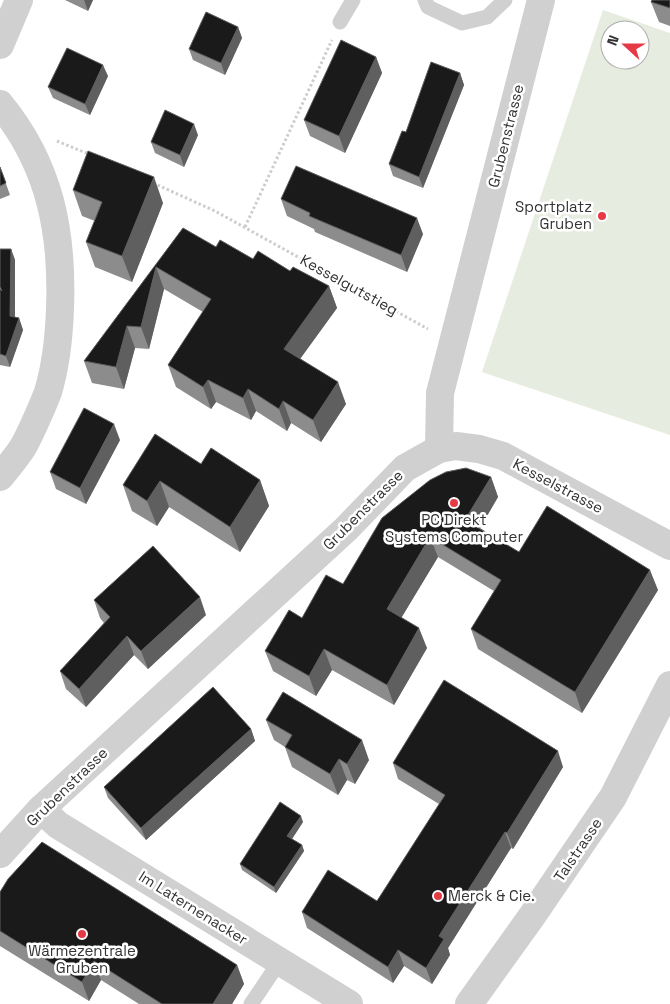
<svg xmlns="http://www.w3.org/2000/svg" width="670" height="1004" font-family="'Space Grotesk',sans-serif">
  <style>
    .green { fill: #e6ecdf; fill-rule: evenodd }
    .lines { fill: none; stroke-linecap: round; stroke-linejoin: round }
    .path { stroke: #cdcdcd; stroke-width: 3; stroke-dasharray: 2.5 2.5; stroke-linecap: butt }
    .service { stroke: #d0d0d0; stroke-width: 15 }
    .minor { stroke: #d0d0d0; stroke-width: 28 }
    .tertiary { stroke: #d0d0d0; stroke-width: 28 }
    .wall { fill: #8c8c8c }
    .shaded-wall { fill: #5f5f5f }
    .building { fill: #1a1a1a; stroke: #5f5f5f }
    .poi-dot { fill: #e63946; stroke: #fff; stroke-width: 2 }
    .labels { text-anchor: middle; stroke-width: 5; stroke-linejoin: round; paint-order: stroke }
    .street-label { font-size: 15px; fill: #333; stroke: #fff }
    .poi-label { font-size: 15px; fill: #333; stroke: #fff }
  </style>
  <rect width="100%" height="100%" fill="#fff"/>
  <path class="green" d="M 603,10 L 670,33 L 670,435 L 482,372 ZM 610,30 L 640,30 L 640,60 L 610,60 Z"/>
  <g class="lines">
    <g class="path">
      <path d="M 57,141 L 91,155"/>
      <path d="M 153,183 L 215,211 L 428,329"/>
      <path d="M 245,227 L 332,40"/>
    </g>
    <g class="service">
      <path d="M 425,0 L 428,7 L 462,23 L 487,17 L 505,0"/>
      <path d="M 340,22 L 353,0"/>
      <path d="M 251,1004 L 280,961"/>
    </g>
    <g class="minor">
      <path d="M 0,45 L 19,0"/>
      <path d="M 439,449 L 440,393 L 541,0"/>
      <path d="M 41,809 L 58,825 L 349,1004"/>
      <path d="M 469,1004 L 532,916 L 613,797 L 670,685"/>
    </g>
    <g class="tertiary">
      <path d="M 0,104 C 50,165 63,232 60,309 C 59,337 56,365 48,392 C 43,405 30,435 23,447 C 16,458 8,467 0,477"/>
      <path d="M 0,854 L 41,809 L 346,529 L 405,468 L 439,449 L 456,446 L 479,449 L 503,456 L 670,546"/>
    </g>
  </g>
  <g class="wall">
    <path d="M 65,0 L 93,0 L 88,11 Z"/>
    <path d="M 670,0 L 670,26 L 659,22 L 651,2 Z"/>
    <path d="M 238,27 L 242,38 L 225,75 L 193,60 L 189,49 Z"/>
    <path d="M 376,57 L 382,73 L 345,153 L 310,136 L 304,120 Z"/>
    <path d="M 460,73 L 464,85 L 423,188 L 393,176 L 389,164 L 406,132 Z"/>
    <path d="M 108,76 L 90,115 L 53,98 L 48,87 Z"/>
    <path d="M 198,135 L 184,167 L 155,153 L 151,142 Z"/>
    <path d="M 0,167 L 10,195 L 0,199 Z"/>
    <path d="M 73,190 L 163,203 L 132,282 L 95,267 L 86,242 L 95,221 L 82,216 Z"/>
    <path d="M 281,199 L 423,234 L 407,272 L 315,232 L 314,229 L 287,216 Z"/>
    <path d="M 183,228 L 216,247 L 290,271 L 329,286 L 337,308 L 300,359 L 346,404 L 321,442 L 291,423 L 287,431 L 256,411 L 251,420 L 216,402 L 211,409 L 176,387 L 168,365 L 203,312 L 164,289 L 149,349 L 135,348 L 124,389 L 92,383 L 84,361 Z"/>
    <path d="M 11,249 L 15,260 L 15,317 L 19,318 L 23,330 L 10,367 L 0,365 L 0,289 L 1,291 Z"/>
    <path d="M 120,440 L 86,504 L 56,489 L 50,472 Z"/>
    <path d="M 201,464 L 260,480 L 269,506 L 240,552 L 169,507 L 157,526 L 132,511 L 123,485 Z"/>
    <path d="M 491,477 L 498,497 L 480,528 L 519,552 L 658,590 L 582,713 L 478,649 L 471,629 L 494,591 L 438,557 L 401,618 L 427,648 L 394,705 L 332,670 L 316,696 L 273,671 L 265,651 L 302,618 L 343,584 Z"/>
    <path d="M 94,600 L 206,615 L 148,669 L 134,655 L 86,707 L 66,689 L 60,671 L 104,623 L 100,618 Z"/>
    <path d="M 266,720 L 369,760 L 355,784 L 347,780 L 338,795 L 292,767 L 285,747 L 274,740 Z"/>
    <path d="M 251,729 L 255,741 L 146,840 L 108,798 L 104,787 Z"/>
    <path d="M 393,763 L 563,767 L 513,849 L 511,848 L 448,948 L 450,955 L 432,984 L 404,966 L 393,983 L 307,928 L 302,912 L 377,901 L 439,804 L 398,779 Z"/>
    <path d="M 303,822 L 292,839 L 302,845 L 304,851 L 276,893 L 242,870 L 240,864 Z"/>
    <path d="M 0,892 L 237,965 L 244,984 L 232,1004 L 139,1004 L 101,980 L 89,1001 L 0,946 Z"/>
  </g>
  <g class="shaded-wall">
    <path d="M 84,0 L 93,0 L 88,11 Z"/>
    <path d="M 238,27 L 242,38 L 225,75 L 221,63 Z"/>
    <path d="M 376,57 L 382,73 L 345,153 L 339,136 Z"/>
    <path d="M 103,65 L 108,76 L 90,115 L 85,104 Z"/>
    <path d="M 460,73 L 464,85 L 423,188 L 419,177 Z"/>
    <path d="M 194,124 L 198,135 L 184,167 L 180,155 Z"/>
    <path d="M 154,177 L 163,203 L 132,282 L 122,256 Z"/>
    <path d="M 417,218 L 423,234 L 407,272 L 401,255 Z"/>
    <path d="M 11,249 L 15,260 L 15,327 L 10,316 Z"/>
    <path d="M 156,267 L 164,289 L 149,349 L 141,327 Z"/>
    <path d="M 329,286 L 337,308 L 292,370 L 284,349 Z"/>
    <path d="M 19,318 L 23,330 L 10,367 L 6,356 Z"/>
    <path d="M 127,326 L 135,348 L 124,389 L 116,367 Z"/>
    <path d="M 208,380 L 216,402 L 211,409 L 203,387 Z"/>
    <path d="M 338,382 L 346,404 L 321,442 L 313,420 Z"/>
    <path d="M 248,389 L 256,411 L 251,420 L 243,398 Z"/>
    <path d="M 283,401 L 291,423 L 287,431 L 279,409 Z"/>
    <path d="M 114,424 L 120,440 L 86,504 L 80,488 Z"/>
    <path d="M 491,477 L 498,497 L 473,540 L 465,520 Z"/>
    <path d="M 260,480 L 269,506 L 240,552 L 230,527 Z"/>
    <path d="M 160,481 L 169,507 L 157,526 L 147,501 Z"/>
    <path d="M 430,537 L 438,557 L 394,630 L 387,609 Z"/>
    <path d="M 650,570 L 658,590 L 582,713 L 575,692 Z"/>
    <path d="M 200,597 L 206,615 L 148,669 L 141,651 Z"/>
    <path d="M 419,628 L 427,648 L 394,705 L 387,685 Z"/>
    <path d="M 127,636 L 134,655 L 86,707 L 79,689 Z"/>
    <path d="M 324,649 L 332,670 L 316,696 L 309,676 Z"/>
    <path d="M 251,729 L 255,741 L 146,840 L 141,828 Z"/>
    <path d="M 362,740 L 369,760 L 355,784 L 347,764 Z"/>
    <path d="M 558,751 L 563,767 L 513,849 L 507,833 Z"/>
    <path d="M 339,759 L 347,780 L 338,795 L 330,774 Z"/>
    <path d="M 301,816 L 303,822 L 290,842 L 287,836 Z"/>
    <path d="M 505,832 L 511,848 L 448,948 L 450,955 L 432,984 L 426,968 L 439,936 Z"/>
    <path d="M 302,845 L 304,851 L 276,893 L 274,887 Z"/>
    <path d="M 398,950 L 404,966 L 393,983 L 388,967 Z"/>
    <path d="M 94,961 L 101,980 L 89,1001 L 82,982 Z"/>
    <path d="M 237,965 L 244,984 L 232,1004 L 213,1004 Z"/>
  </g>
  <g class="building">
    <path d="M 652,0 L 670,0 L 670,8 L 651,2 Z"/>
    <path d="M 206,12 L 238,27 L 221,63 L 189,49 Z"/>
    <path d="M 341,40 L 376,57 L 339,136 L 304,120 Z"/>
    <path d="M 67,48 L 103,65 L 85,104 L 48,87 Z"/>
    <path d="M 431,62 L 460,73 L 419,177 L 389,164 L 402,131 L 406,132 Z"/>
    <path d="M 165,110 L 194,124 L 180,155 L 151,142 Z"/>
    <path d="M 88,151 L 154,177 L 122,256 L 86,242 L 102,202 L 73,190 Z"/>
    <path d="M 296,166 L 417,218 L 401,255 L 309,216 L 310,213 L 281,199 Z"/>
    <path d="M 0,167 L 6,183 L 0,186 Z"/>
    <path d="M 183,228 L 216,247 L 220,240 L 253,259 L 258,251 L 290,271 L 293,267 L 329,286 L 284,349 L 338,382 L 313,420 L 283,401 L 279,409 L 248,389 L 243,398 L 208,380 L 203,387 L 168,365 L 211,299 L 156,267 L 141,327 L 127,326 L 116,367 L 84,361 Z"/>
    <path d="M 0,249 L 11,249 L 10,316 L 19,318 L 6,356 L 0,354 L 0,289 L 2,291 L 0,287 Z"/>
    <path d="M 84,408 L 114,424 L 80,488 L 50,472 Z"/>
    <path d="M 155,434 L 201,464 L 211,448 L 260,480 L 230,527 L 160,481 L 147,501 L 123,485 Z"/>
    <path d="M 466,468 L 491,477 L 465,520 L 519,552 L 547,506 L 650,570 L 575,692 L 471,629 L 501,580 L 430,537 L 387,609 L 419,628 L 387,685 L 324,649 L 309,676 L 265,651 L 289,610 L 302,618 L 326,575 L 343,584 L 382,518 L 430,480 L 446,472 Z"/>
    <path d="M 153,546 L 200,597 L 141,651 L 127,636 L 79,689 L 60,671 L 110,617 L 94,600 Z"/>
    <path d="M 444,680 L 558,751 L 507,833 L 505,832 L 439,936 L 444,939 L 426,968 L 398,950 L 388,967 L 302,912 L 328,870 L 377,901 L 445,795 L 393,763 Z"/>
    <path d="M 213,687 L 251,729 L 141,828 L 104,787 Z"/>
    <path d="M 283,692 L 362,740 L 347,764 L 339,759 L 330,774 L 285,747 L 292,735 L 266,720 Z"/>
    <path d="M 280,802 L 301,816 L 287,836 L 302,845 L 274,887 L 240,864 Z"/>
    <path d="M 42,842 L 237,965 L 213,1004 L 162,1004 L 94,961 L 82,982 L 0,931 L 0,892 L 8,879 Z"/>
  </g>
  <g class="poi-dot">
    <circle cx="602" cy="216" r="5"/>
    <circle cx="454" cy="503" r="5"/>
    <circle cx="438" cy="896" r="5"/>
    <circle cx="82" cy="934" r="5"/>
  </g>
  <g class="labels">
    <g class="street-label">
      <text transform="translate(506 136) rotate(-76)" y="5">Grubenstrasse</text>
      <text transform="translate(349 285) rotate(29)" y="5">Kesselgutstieg</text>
      <text transform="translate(558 486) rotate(28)" y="5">Kesselstrasse</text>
      <text transform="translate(363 510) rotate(-45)" y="5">Grubenstrasse</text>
      <text transform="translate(67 787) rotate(-44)" y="5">Grubenstrasse</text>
      <text transform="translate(578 850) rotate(-56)" y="5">Talstrasse</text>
      <text transform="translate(193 908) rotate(32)" y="5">Im Laternenacker</text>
    </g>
    <g class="poi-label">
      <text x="592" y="212" text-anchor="end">Sportplatz<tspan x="592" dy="17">Gruben</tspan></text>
      <text x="454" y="525">PC Direkt<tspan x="454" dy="17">Systems Computer</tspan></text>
      <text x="448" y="901" text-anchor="start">Merck &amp; Cie.</text>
      <text x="82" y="956">Wärmezentrale<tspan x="82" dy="17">Gruben</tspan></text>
    </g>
  </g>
  <g transform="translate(625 45) rotate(291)"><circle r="24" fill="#ffffff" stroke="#adadad"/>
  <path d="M0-4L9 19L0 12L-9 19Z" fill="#e63946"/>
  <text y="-8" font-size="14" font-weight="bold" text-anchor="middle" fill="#333333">N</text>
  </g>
</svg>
